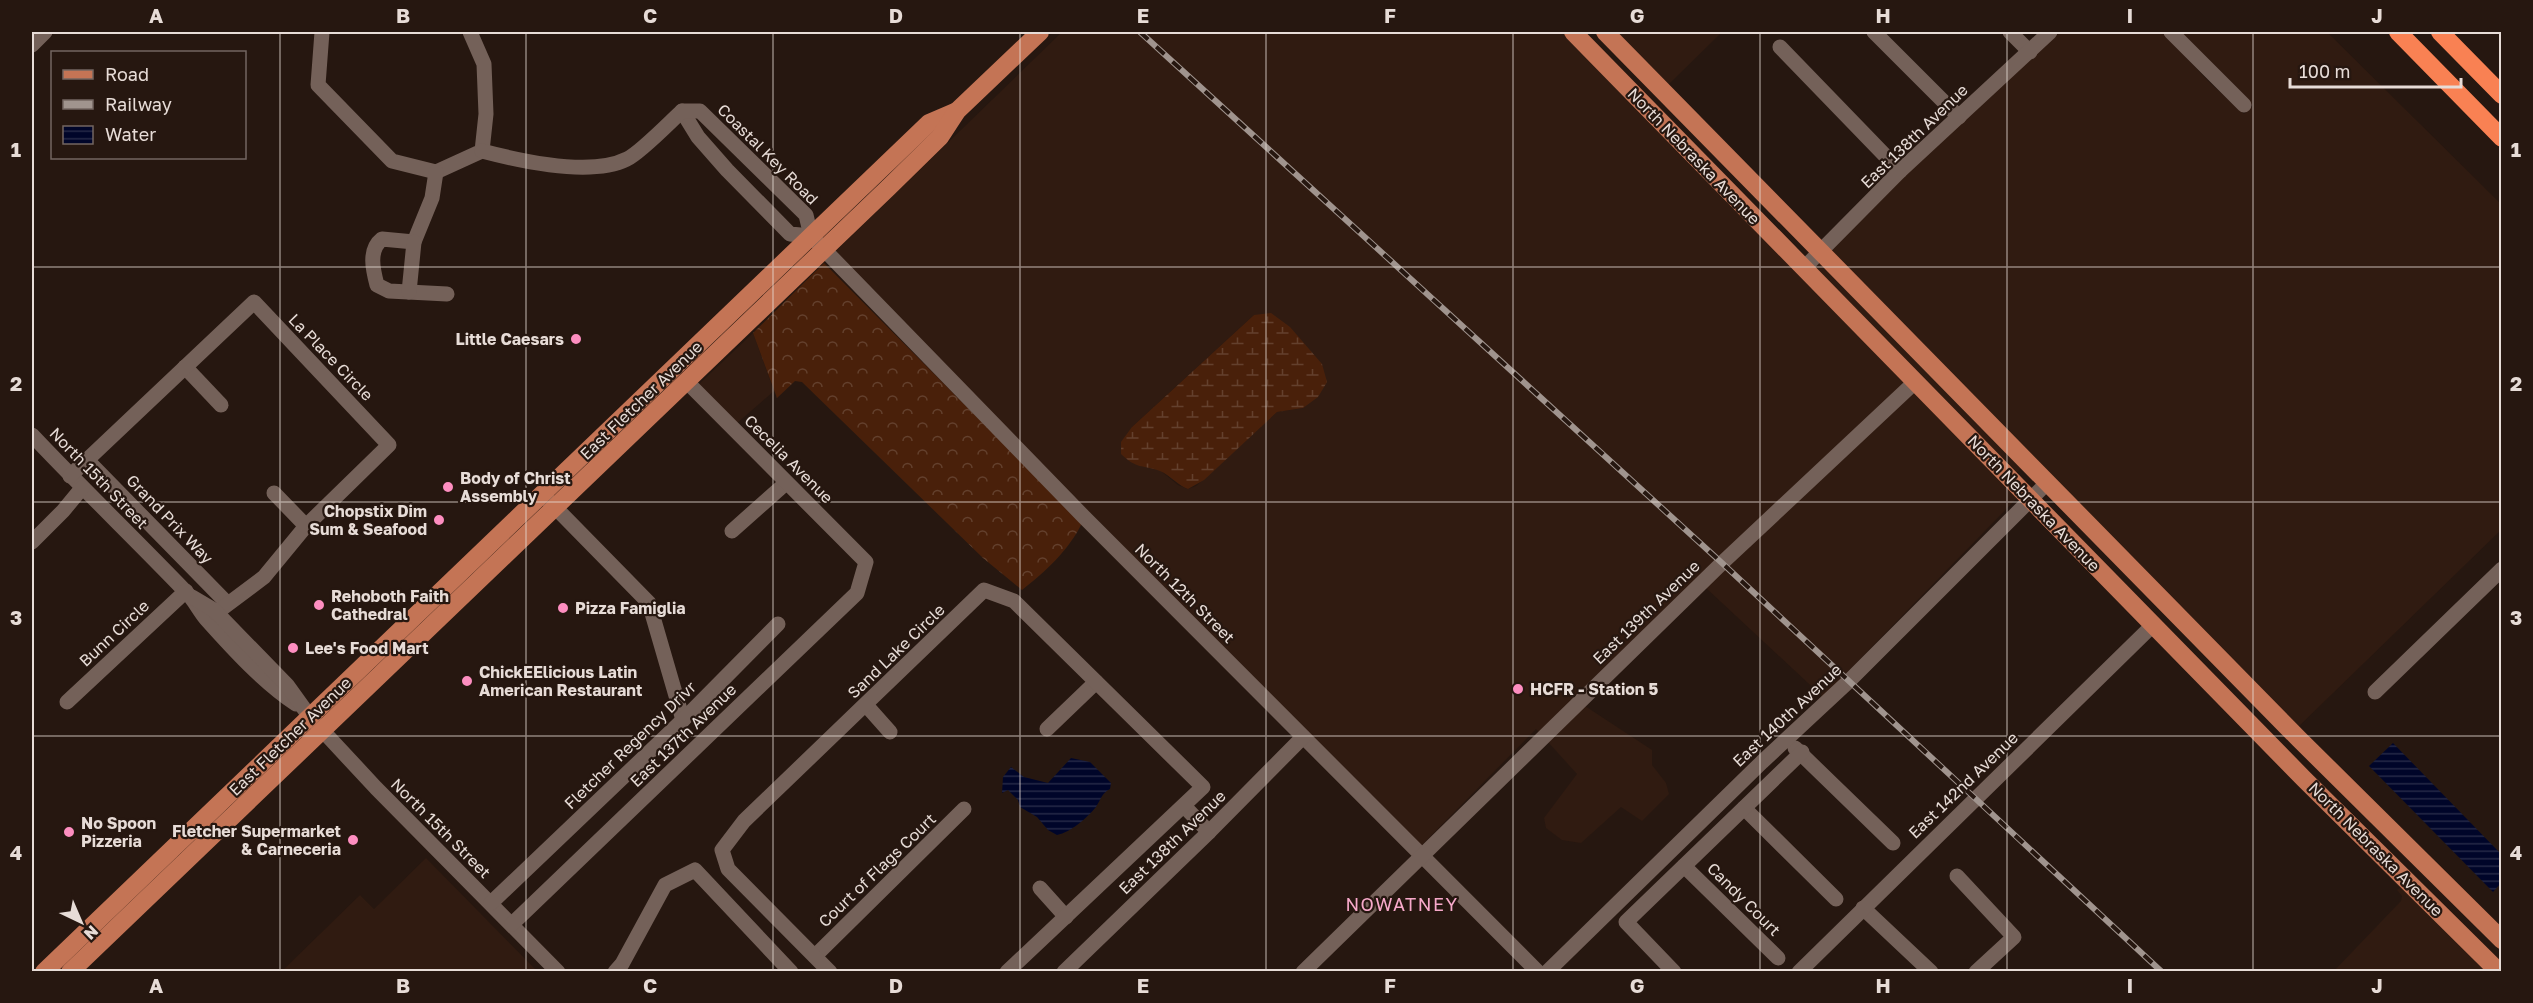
<svg xmlns="http://www.w3.org/2000/svg" width="2533" height="1003" font-family="'Golos Text',sans-serif">
  <style>
    .built { fill: #301b11; fill-rule: evenodd }
    .forest { fill: url(#forest-crowns) }
    .wetland { fill: url(#wetland-marsh) }
    .water { fill: url(#water-rules) }
    .lines { fill: none; stroke-linecap: round; stroke-linejoin: round }
    .minor { stroke: #746159; stroke-width: 15 }
    .major { stroke: #c47455; stroke-width: 18 }
    .highway { stroke: #f98153; stroke-width: 18 }
    .rail-casing { stroke: #a0948e; stroke-width: 6 }
    .rail { stroke: #261710; stroke-width: 4; stroke-dasharray: 11; stroke-linecap: butt }
    .grid { fill: none; stroke: #e7dcd7; stroke-width: 1.5; stroke-opacity: 0.55 }
    .poi-dot { fill: #fd8ec0; stroke: #261710; stroke-width: 2 }
    .labels { text-anchor: middle; stroke-width: 4.5; stroke-linejoin: round; paint-order: stroke }
    .street-label { font-size: 16px; fill: #e7dcd7; stroke: #261710 }
    .poi-label { font-size: 16px; font-weight: bold; fill: #e7dcd7; stroke: #261710; text-anchor: start }
    .neighbourhood-label { font-size: 18px; letter-spacing: 1.5px; fill: #f7a9ca; stroke: #261710 }
    .neatline { fill: none; stroke: #e7dcd7; stroke-width: 2 }
    .grid-label { font-size: 20px; text-anchor: middle; font-weight: bold; fill: #e7dcd7 }
  </style>
  <defs>
    <pattern id="forest-crowns" width="20" height="18" patternUnits="userSpaceOnUse" patternTransform="scale(1.5)"><rect width="20" height="18" fill="#49200a"/><path d="M2 6a3 3 0 1 1 6 0M12 15a3 3 0 1 1 6 0" fill="none" stroke="#63402d"/></pattern>
    <pattern id="wetland-marsh" width="20" height="14" patternUnits="userSpaceOnUse" patternTransform="scale(1.5)"><rect width="20" height="14" fill="#49200a"/><path d="M1 5h8M5 5V1M11 12h8M15 12V8" fill="none" stroke="#63402d"/></pattern>
    <pattern id="water-rules" width="6" height="5" patternUnits="userSpaceOnUse" patternTransform="scale(1.5)"><rect width="6" height="5" fill="#000529"/><path d="M0 2.5h6" fill="none" stroke="#252947"/></pattern>
  </defs>
  <rect width="100%" height="100%" fill="#261710"/>
  <g class="built">
    <path d="M 1062,32 L 1565,32 L 1906,381 L 1539,732 L 1536,729 L 1420,847 L 834,253 ZM 1254,315 L 1303,408 L 1277,412 L 1196,486 L 1188,489 L 1178,485 L 1161,471 L 1132,427 Z"/>
    <path d="M 1613,32 L 1722,32 L 1667,86 Z"/>
    <path d="M 2060,32 L 2163,32 L 2208,81 L 2244,114 L 2253,106 L 2179,32 L 2327,32 L 2501,204 L 2501,530 L 2297,728 L 1830,252 L 1905,176 Z"/>
    <path d="M 1822,260 L 2024,466 L 2015,474 L 1813,269 Z"/>
    <path d="M 753,333 L 774,391 L 736,424 L 698,385 Z"/>
    <path d="M 1915,390 L 2019,496 L 1823,697 L 1706,588 Z"/>
    <path d="M 1585,706 L 1652,750 L 1652,765 L 1666,783 L 1669,794 L 1642,821 L 1621,807 L 1581,843 L 1562,840 L 1546,828 L 1544,818 L 1577,774 L 1548,742 Z"/>
    <path d="M 426,858 L 537,971 L 282,971 L 360,895 L 374,909 Z"/>
    <path d="M 2404,885 L 2491,972 L 2333,972 L 2401,901 L 2402,896 L 2397,890 Z"/>
  </g>
  <path class="forest" d="M 824,263 L 1082,523 C 1069,550 1045,572 1022,590 L 983,558 L 802,382 L 795,381 L 777,398 L 753,333 Z"/>
  <path class="wetland" d="M 1271,313 L 1290,327 L 1322,364 L 1327,382 L 1318,397 L 1303,408 L 1277,412 L 1204,480 L 1188,489 C 1177,485 1170,475 1160,471 C 1141,464 1138,470 1121,454 L 1121,442 L 1132,427 L 1254,315 Z"/>
  <g class="water">
    <path d="M 2393,743 L 2501,854 L 2501,883 L 2493,892 L 2369,766 Z"/>
    <path d="M 1071,758 L 1090,762 L 1111,783 L 1110,789 C 1102,793 1101,799 1096,807 C 1087,818 1071,832 1057,835 L 1048,830 L 1037,817 L 1020,807 L 1018,800 L 1008,790 L 1002,793 L 1003,777 L 1011,767 L 1024,777 L 1048,783 Z"/>
  </g>
  <g class="lines">
    <g class="minor">
      <path d="M 322,32 L 318,85 L 392,161 L 436,172 L 482,151 L 486,114 L 484,64 L 470,32"/>
      <path d="M 1874,32 L 1959,117"/>
      <path d="M 2010,32 L 2030,52"/>
      <path d="M 2171,32 L 2244,105"/>
      <path d="M 32,45 L 45,32"/>
      <path d="M 1780,47 L 1900,171"/>
      <path d="M 682,111 L 698,137 L 727,170 L 790,234 L 811,236"/>
      <path d="M 482,151 C 520,161 591,177 627,159 C 640,153 670,122 682,111 L 700,111 L 806,215 L 811,236"/>
      <path d="M 436,172 L 432,198 L 414,242 L 382,239 C 368,250 373,270 377,285 L 389,291 L 447,294"/>
      <path d="M 811,236 L 1084,517 L 1538,972"/>
      <path d="M 1804,268 L 1900,171 L 2050,32"/>
      <path d="M 409,292 L 414,242"/>
      <path d="M 185,367 L 221,405"/>
      <path d="M 32,435 C 82,488 134,538 185,591 C 194,599 199,611 207,620 C 233,649 263,682 296,704"/>
      <path d="M 87,460 L 227,603"/>
      <path d="M 70,476 L 254,302 L 389,445 L 306,526 L 264,577 L 216,613"/>
      <path d="M 274,493 L 306,526"/>
      <path d="M 547,499 L 649,603 L 683,720"/>
      <path d="M 732,531 L 786,483"/>
      <path d="M 32,542 L 63,511 L 82,488"/>
      <path d="M 192,597 L 214,610 L 287,685 L 310,717 L 376,788 L 558,972"/>
      <path d="M 2375,692 L 2502,569"/>
      <path d="M 67,702 L 186,591"/>
      <path d="M 866,705 L 890,732"/>
      <path d="M 1047,729 L 1096,682"/>
      <path d="M 1795,748 L 1893,843"/>
      <path d="M 1184,806 L 1209,832"/>
      <path d="M 1744,808 L 1836,899"/>
      <path d="M 1684,866 L 1778,958"/>
      <path d="M 1957,876 L 2014,937 L 1976,972"/>
      <path d="M 1040,888 L 1066,917"/>
      <path d="M 491,903 L 683,720 L 778,624"/>
      <path d="M 1863,908 L 1931,972"/>
      <path d="M 512,924 L 857,593 L 866,562 L 686,381"/>
      <path d="M 815,956 L 964,809"/>
      <path d="M 615,972 L 622,964 L 665,885 L 695,870 L 791,972"/>
      <path d="M 830,972 L 728,869 L 722,850 L 744,821 L 984,590 L 1014,601 L 1203,787 L 1007,972"/>
      <path d="M 1064,972 L 1209,832 L 1303,737"/>
      <path d="M 1303,972 L 1722,563 L 1915,382"/>
      <path d="M 1547,972 L 1762,762 L 1849,681 L 2048,482"/>
      <path d="M 1674,972 L 1626,922 L 1802,752"/>
      <path d="M 1799,972 L 2153,625"/>
    </g>
    <g class="major">
      <path d="M 1573,32 L 2304,779 L 2499,972"/>
      <path d="M 1605,32 L 2299,739 L 2502,940"/>
      <path d="M 44,972 L 929,123 L 957,111"/>
      <path d="M 70,972 L 888,188 L 940,137 L 957,111 L 1040,32"/>
    </g>
    <g class="highway">
      <path d="M 2398,32 L 2502,138"/>
      <path d="M 2440,32 L 2502,95"/>
    </g>
    <defs>
      <path id="rail" d="M 1140,32 L 1722,563 L 2162,972"/>
    </defs>
    <use href="#rail" class="rail-casing"/>
    <use href="#rail" class="rail"/>
  </g>
  <path class="grid" d="M 280,32 L 280,972M 526,32 L 526,972M 773,32 L 773,972M 1020,32 L 1020,972M 1266,32 L 1266,972M 1513,32 L 1513,972M 1760,32 L 1760,972M 2007,32 L 2007,972M 2253,32 L 2253,972M 32,267 L 2502,267M 32,502 L 2502,502M 32,736 L 2502,736"/>
  <g class="poi-dot">
    <circle cx="576" cy="339" r="6"/>
    <circle cx="448" cy="487" r="6"/>
    <circle cx="439" cy="520" r="6"/>
    <circle cx="319" cy="605" r="6"/>
    <circle cx="563" cy="608" r="6"/>
    <circle cx="293" cy="648" r="6"/>
    <circle cx="467" cy="681" r="6"/>
    <circle cx="1518" cy="689" r="6"/>
    <circle cx="69" cy="832" r="6"/>
    <circle cx="353" cy="840" r="6"/>
  </g>
  <g class="labels">
    <g class="street-label">
      <text transform="translate(1914 136) rotate(-44)" y="6">East 138th Avenue</text>
      <text transform="translate(768 154) rotate(45)" y="6">Coastal Key Road</text>
      <text transform="translate(1694 156) rotate(46)" y="6">North Nebraska Avenue</text>
      <text transform="translate(331 357) rotate(46)" y="6">La Place Circle</text>
      <text transform="translate(641 400) rotate(-44)" y="6">East Fletcher Avenue</text>
      <text transform="translate(789 459) rotate(45)" y="6">Cecelia Avenue</text>
      <text transform="translate(99 478) rotate(46)" y="6">North 15th Street</text>
      <text transform="translate(2034 503) rotate(46)" y="6">North Nebraska Avenue</text>
      <text transform="translate(170 519) rotate(46)" y="6">Grand Prix Way</text>
      <text transform="translate(1185 593) rotate(45)" y="6">North 12th Street</text>
      <text transform="translate(1646 612) rotate(-44)" y="6">East 139th Avenue</text>
      <text transform="translate(114 633) rotate(-43)" y="6">Bunn Circle</text>
      <text transform="translate(896 651) rotate(-44)" y="6">Sand Lake Circle</text>
      <text transform="translate(1787 715) rotate(-43)" y="6">East 140th Avenue</text>
      <text transform="translate(683 735) rotate(-44)" y="6">East 137th Avenue</text>
      <text transform="translate(290 736) rotate(-44)" y="6">East Fletcher Avenue</text>
      <text transform="translate(630 745) rotate(-44)" y="6">Fletcher Regency Drivr</text>
      <text transform="translate(1963 785) rotate(-44)" y="6">East 142nd Avenue</text>
      <text transform="translate(441 828) rotate(45)" y="6">North 15th Street</text>
      <text transform="translate(1172 842) rotate(-44)" y="6">East 138th Avenue</text>
      <text transform="translate(2376 849) rotate(45)" y="6">North Nebraska Avenue</text>
      <text transform="translate(877 870) rotate(-44)" y="6">Court of Flags Court</text>
      <text transform="translate(1744 899) rotate(45)" y="6">Candy Court</text>
    </g>
    <g class="poi-label">
      <text x="564" y="345" text-anchor="end">Little Caesars</text>
      <text x="460" y="484">Body of Christ<tspan x="460" dy="18">Assembly</tspan></text>
      <text x="427" y="517" text-anchor="end">Chopstix Dim<tspan x="427" dy="18">Sum &amp; Seafood</tspan></text>
      <text x="331" y="602">Rehoboth Faith<tspan x="331" dy="18">Cathedral</tspan></text>
      <text x="575" y="614">Pizza Famiglia</text>
      <text x="305" y="654">Lee's Food Mart</text>
      <text x="479" y="678">ChickEElicious Latin<tspan x="479" dy="18">American Restaurant</tspan></text>
      <text x="1530" y="695">HCFR - Station 5</text>
      <text x="81" y="829">No Spoon<tspan x="81" dy="18">Pizzeria</tspan></text>
      <text x="341" y="837" text-anchor="end">Fletcher Supermarket<tspan x="341" dy="18">&amp; Carneceria</tspan></text>
    </g>
    <g class="neighbourhood-label">
      <text x="1402" y="911">NOWATNEY</text>
    </g>
  </g>
  <rect width="2533" height="1003" fill="none" stroke="#261710" stroke-width="66"/>
  <rect x="51" y="51" width="195" height="108" fill="#261710" stroke="#736660" stroke-width="1.5"/>
  <rect x="63" y="70" width="30" height="9" fill="#c47455" stroke="#736660" stroke-width="1.5"/>
  <text x="105" y="81" font-size="18" fill="#e7dcd7">Road</text>
  <rect x="63" y="100" width="30" height="9" fill="#a0948e" stroke="#736660" stroke-width="1.5"/>
  <text x="105" y="111" font-size="18" fill="#e7dcd7">Railway</text>
  <rect x="63" y="126" width="30" height="18" fill="url(#water-rules)" stroke="#736660" stroke-width="1.5"/>
  <text x="105" y="141" font-size="18" fill="#e7dcd7">Water</text>
  <g transform="translate(81 922) rotate(136)" stroke="#261710" stroke-width="4.5" paint-order="stroke">
  <path d="M0-4.5L10 22L0 15L-10 22Z" fill="#e7dcd7"/>
  <text y="-9" font-size="16" font-weight="bold" text-anchor="middle" fill="#e7dcd7">N</text>
  </g>
  <path d="M2290 78v9h171v-9" fill="none" stroke="#e7dcd7" stroke-width="3"/>
  <text x="2299" y="78" font-size="18" fill="#e7dcd7" stroke="#261710" stroke-width="4.5" paint-order="stroke">100 m</text>
  <rect x="33" y="33" width="2467" height="937" class="neatline"/>
  <g class="grid-label">
    <text x="156" y="23">A</text>
    <text x="403" y="23">B</text>
    <text x="650" y="23">C</text>
    <text x="896" y="23">D</text>
    <text x="1143" y="23">E</text>
    <text x="1390" y="23">F</text>
    <text x="1637" y="23">G</text>
    <text x="1883" y="23">H</text>
    <text x="2130" y="23">I</text>
    <text x="2377" y="23">J</text>
    <text x="16" y="157">1</text>
    <text x="2516" y="157">1</text>
    <text x="16" y="391">2</text>
    <text x="2516" y="391">2</text>
    <text x="16" y="625">3</text>
    <text x="2516" y="625">3</text>
    <text x="16" y="860">4</text>
    <text x="2516" y="860">4</text>
    <text x="156" y="993">A</text>
    <text x="403" y="993">B</text>
    <text x="650" y="993">C</text>
    <text x="896" y="993">D</text>
    <text x="1143" y="993">E</text>
    <text x="1390" y="993">F</text>
    <text x="1637" y="993">G</text>
    <text x="1883" y="993">H</text>
    <text x="2130" y="993">I</text>
    <text x="2377" y="993">J</text>
  </g>
</svg>
